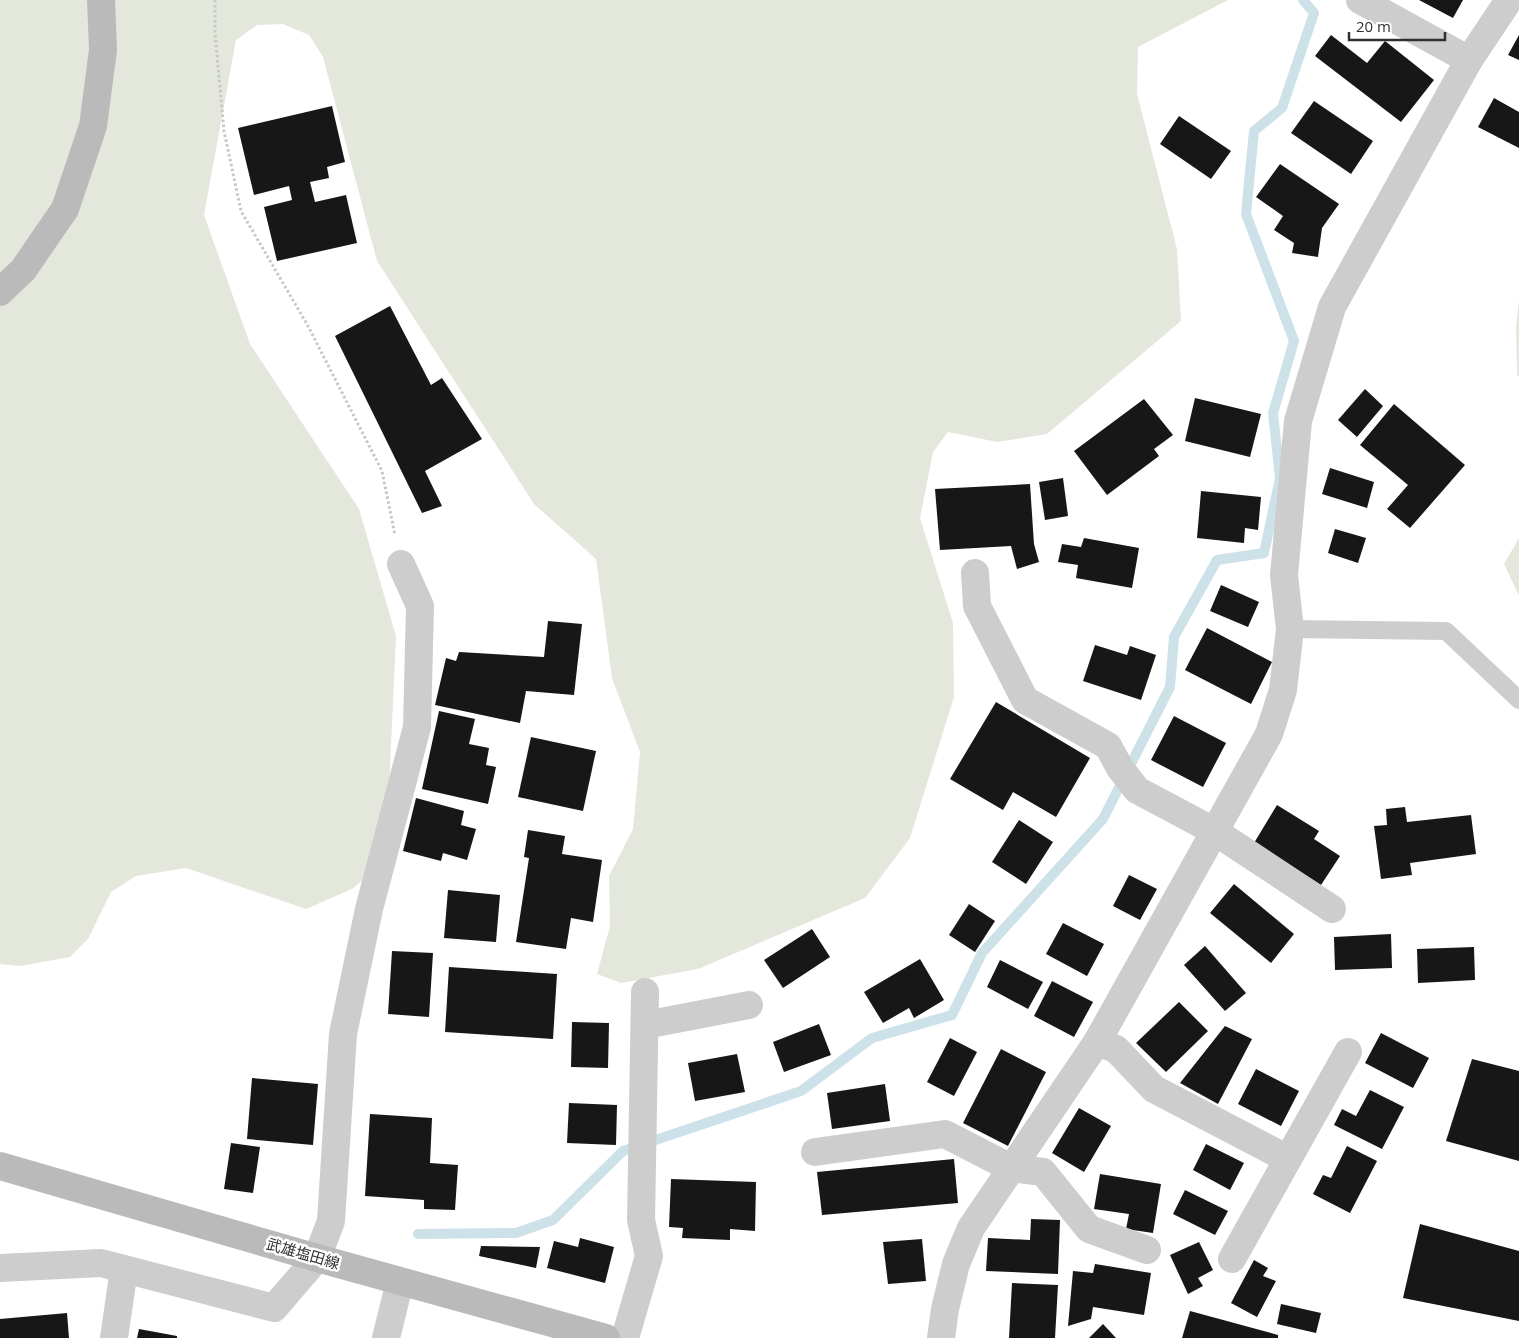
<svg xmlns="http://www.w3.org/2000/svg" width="1519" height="1338" font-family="'Open Sans','Noto Sans JP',sans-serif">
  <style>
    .green { fill: #e4e8dc }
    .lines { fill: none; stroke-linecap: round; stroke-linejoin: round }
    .stream { stroke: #cde1e9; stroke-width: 10 }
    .building { fill: #171717 }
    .path { stroke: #c7c7c7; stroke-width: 3; stroke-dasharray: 2.5 2.5; stroke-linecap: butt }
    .lane { stroke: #cdcdcd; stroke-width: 18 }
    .street { stroke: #cdcdcd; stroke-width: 28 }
    .secondary { stroke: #bababa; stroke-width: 28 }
    .labels { text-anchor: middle; stroke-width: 5; stroke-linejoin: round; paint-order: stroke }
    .street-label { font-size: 15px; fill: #303030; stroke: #fff }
  </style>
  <rect width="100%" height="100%" fill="#fff"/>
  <g class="green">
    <path d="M 0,0 L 1228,0 L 1138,47 L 1137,94 L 1177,249 L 1181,321 L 1047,434 L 997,442 L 948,432 L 933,452 L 920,518 L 953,623 L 954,697 L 910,838 L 865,898 L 698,969 L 621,983 L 597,974 L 610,926 L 609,876 L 633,829 L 640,752 L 612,678 L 596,559 L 534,504 L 377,261 L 323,57 L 309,35 L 283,24 L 257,25 L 236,40 L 204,215 L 250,344 L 359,509 L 396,636 L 386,856 L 370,874 L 352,889 L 306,909 L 186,868 L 136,876 L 111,892 L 88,939 L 70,957 L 20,966 L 0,964 Z"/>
    <path d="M 1519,300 L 1519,377 L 1517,375 L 1516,327 Z"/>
    <path d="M 1519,538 L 1519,596 L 1504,564 Z"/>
  </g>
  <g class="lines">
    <path class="stream" d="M 418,1234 L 516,1233 L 553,1220 L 623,1151 L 801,1091 L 872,1038 L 952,1015 L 982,953 L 1103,819 L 1170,687 L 1174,637 L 1217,560 L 1264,553 L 1280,478 L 1273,413 L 1294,341 L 1246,214 L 1254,131 L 1282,108 L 1314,13 L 1303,0"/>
  </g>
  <g class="building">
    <path d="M 1419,0 L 1463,0 L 1453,18 Z"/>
    <path d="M 1331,35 L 1367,63 L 1385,41 L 1434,80 L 1401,122 L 1315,56 Z"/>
    <path d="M 1519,35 L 1519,60 L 1508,55 Z"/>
    <path d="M 1494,98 L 1519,112 L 1519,148 L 1478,127 Z"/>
    <path d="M 1314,101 L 1373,141 L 1351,174 L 1291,133 Z"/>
    <path d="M 332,106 L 345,162 L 327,167 L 329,178 L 310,182 L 315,202 L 346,195 L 357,243 L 277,261 L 264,207 L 292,200 L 289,186 L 254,195 L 238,128 Z"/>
    <path d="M 1179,116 L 1231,151 L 1211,179 L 1160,144 Z"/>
    <path d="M 1280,164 L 1339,204 L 1322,228 L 1318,257 L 1292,253 L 1294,243 L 1274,230 L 1283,216 L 1256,197 Z"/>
    <path d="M 390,306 L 431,385 L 442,378 L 482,439 L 425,471 L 442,506 L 422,513 L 335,336 Z"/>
    <path d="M 1365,389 L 1383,406 L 1357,437 L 1338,420 Z"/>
    <path d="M 1195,398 L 1261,414 L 1250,457 L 1185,441 Z"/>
    <path d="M 1144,399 L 1173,435 L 1154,449 L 1159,456 L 1107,495 L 1074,451 Z"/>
    <path d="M 1394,404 L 1465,465 L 1410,528 L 1387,509 L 1408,485 L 1360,445 Z"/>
    <path d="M 1330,468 L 1374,482 L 1367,508 L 1322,494 Z"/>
    <path d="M 1063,478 L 1068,516 L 1045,520 L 1039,482 Z"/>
    <path d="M 1030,484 L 1034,544 L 1039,562 L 1017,569 L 1011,546 L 940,550 L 935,489 Z"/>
    <path d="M 1201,491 L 1261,497 L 1258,530 L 1245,528 L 1244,543 L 1197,538 Z"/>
    <path d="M 1335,529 L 1366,538 L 1358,563 L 1328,553 Z"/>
    <path d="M 1084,538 L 1139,548 L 1132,588 L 1076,578 L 1078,565 L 1058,562 L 1062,544 L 1081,547 Z"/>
    <path d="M 1221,585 L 1259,602 L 1248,627 L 1210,611 Z"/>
    <path d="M 548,621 L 582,624 L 574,695 L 526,691 L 520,723 L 435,705 L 446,658 L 456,661 L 459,652 L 544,657 Z"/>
    <path d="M 1207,628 L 1272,662 L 1251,704 L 1185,670 Z"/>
    <path d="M 1095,645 L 1127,655 L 1130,646 L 1156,655 L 1141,700 L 1083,681 Z"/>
    <path d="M 996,702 L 1090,758 L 1056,817 L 1013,792 L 1003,810 L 950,779 Z"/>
    <path d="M 439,711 L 475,719 L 469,744 L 489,748 L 486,765 L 496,767 L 488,804 L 422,789 Z"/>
    <path d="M 1174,716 L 1226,743 L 1203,787 L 1151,760 Z"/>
    <path d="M 531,737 L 596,751 L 583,811 L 518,797 Z"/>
    <path d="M 416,798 L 464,811 L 461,825 L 476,829 L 467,860 L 443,853 L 441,861 L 403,851 Z"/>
    <path d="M 1277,805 L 1319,831 L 1314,839 L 1340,856 L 1321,885 L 1254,843 Z"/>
    <path d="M 1405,807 L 1407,822 L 1471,815 L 1476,854 L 1410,863 L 1412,875 L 1381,879 L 1374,826 L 1387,825 L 1386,809 Z"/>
    <path d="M 1019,820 L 1053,842 L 1026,884 L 992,862 Z"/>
    <path d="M 528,830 L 565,836 L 562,854 L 602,860 L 593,922 L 571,918 L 566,949 L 516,942 L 529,858 L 524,857 Z"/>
    <path d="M 1129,875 L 1157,889 L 1140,920 L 1113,906 Z"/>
    <path d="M 1234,884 L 1294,934 L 1271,963 L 1210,913 Z"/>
    <path d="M 448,890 L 500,895 L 496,942 L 444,938 Z"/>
    <path d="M 969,904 L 995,921 L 975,952 L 949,935 Z"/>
    <path d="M 1063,923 L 1104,944 L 1087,976 L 1046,954 Z"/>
    <path d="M 812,929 L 830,957 L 783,988 L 764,960 Z"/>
    <path d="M 1391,934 L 1392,968 L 1335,970 L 1334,937 Z"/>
    <path d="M 1205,946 L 1246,993 L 1225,1011 L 1184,965 Z"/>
    <path d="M 1474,947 L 1475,980 L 1418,983 L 1417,949 Z"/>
    <path d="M 392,951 L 433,953 L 429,1017 L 388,1014 Z"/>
    <path d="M 920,959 L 944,1000 L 914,1018 L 909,1008 L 883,1023 L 864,992 Z"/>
    <path d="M 1000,960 L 1043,982 L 1028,1009 L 987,987 Z"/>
    <path d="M 449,967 L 557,974 L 553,1039 L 445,1032 Z"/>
    <path d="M 1052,981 L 1093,1002 L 1074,1037 L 1034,1016 Z"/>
    <path d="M 1179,1002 L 1208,1031 L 1166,1072 L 1136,1043 Z"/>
    <path d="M 572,1022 L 609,1023 L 608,1068 L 571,1067 Z"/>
    <path d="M 819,1024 L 831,1055 L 784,1072 L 773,1042 Z"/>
    <path d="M 1225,1026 L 1252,1039 L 1218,1104 L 1180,1083 Z"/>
    <path d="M 1381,1033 L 1429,1058 L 1413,1088 L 1365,1063 Z"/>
    <path d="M 950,1038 L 977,1052 L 954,1096 L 927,1082 Z"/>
    <path d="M 1001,1049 L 1046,1072 L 1008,1146 L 963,1123 Z"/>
    <path d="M 737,1054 L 745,1092 L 695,1101 L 688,1063 Z"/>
    <path d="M 1472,1059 L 1519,1071 L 1519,1161 L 1446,1141 Z"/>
    <path d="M 1256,1069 L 1299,1091 L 1281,1126 L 1238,1104 Z"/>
    <path d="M 252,1078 L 318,1084 L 313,1145 L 247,1139 Z"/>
    <path d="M 885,1084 L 890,1121 L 832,1129 L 827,1093 Z"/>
    <path d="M 1370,1090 L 1404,1107 L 1382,1149 L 1334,1125 L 1342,1109 L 1356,1116 Z"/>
    <path d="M 569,1103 L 617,1105 L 616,1145 L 567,1143 Z"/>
    <path d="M 1079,1108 L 1111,1126 L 1084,1172 L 1052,1153 Z"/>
    <path d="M 370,1114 L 432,1118 L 430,1163 L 458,1165 L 455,1210 L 424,1209 L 424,1200 L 365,1196 Z"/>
    <path d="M 231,1143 L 260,1147 L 253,1193 L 224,1189 Z"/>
    <path d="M 1206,1144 L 1244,1163 L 1230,1190 L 1193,1170 Z"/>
    <path d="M 1347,1146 L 1377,1161 L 1350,1213 L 1313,1194 L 1323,1175 L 1331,1178 Z"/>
    <path d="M 954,1159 L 958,1203 L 822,1215 L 817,1172 Z"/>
    <path d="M 1100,1174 L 1161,1184 L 1153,1233 L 1126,1229 L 1129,1214 L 1094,1209 Z"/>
    <path d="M 671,1179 L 756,1182 L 755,1231 L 730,1229 L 730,1240 L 682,1238 L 683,1228 L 669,1227 Z"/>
    <path d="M 1185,1190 L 1228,1211 L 1215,1235 L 1173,1214 Z"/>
    <path d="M 1031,1219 L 1060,1220 L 1058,1274 L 986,1271 L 988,1238 L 1030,1240 Z"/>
    <path d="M 1420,1224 L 1519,1251 L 1519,1321 L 1403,1298 Z"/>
    <path d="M 580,1238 L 614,1247 L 605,1283 L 547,1268 L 554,1241 L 578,1247 Z"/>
    <path d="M 922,1239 L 926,1281 L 888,1284 L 883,1242 Z"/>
    <path d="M 1199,1242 L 1213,1270 L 1198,1278 L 1203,1286 L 1188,1294 L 1170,1255 Z"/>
    <path d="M 481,1246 L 540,1247 L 536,1268 L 479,1256 Z"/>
    <path d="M 1254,1260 L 1268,1268 L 1263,1276 L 1276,1281 L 1257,1317 L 1231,1303 Z"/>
    <path d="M 1095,1264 L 1151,1273 L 1144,1315 L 1093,1307 L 1091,1319 L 1068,1326 L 1073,1271 L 1093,1273 Z"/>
    <path d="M 1012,1283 L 1058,1285 L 1055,1338 L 1009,1338 Z"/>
    <path d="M 1281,1304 L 1321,1313 L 1316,1333 L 1277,1324 Z"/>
    <path d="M 1190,1311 L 1278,1335 L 1278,1338 L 1182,1338 Z"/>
    <path d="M 67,1313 L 69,1338 L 0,1338 L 0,1319 Z"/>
    <path d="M 1103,1324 L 1116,1338 L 1089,1338 Z"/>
    <path d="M 139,1329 L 177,1336 L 177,1338 L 137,1338 Z"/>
  </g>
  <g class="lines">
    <path class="path" d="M 215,0 L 215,33 L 224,131 L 241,211 L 308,326 L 382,471 L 395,535"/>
    <path class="lane" d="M 1290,629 L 1446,631 L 1519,700"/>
    <g class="street">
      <path d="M 1360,0 L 1469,60"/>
      <path d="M 975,573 L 977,606 L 1025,700 L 1108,746 L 1120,768 L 1137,790 L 1214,831 L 1332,909"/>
      <path d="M 645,1025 L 749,1005"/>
      <path d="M 1097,1042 L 1116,1049 L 1154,1089 L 1288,1159"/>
      <path d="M 815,1152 L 945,1134 L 1011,1168 L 1043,1172 L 1089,1229 L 1147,1250"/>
      <path d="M 1232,1259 L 1348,1052"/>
      <path d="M 0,1268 L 101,1263 L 274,1308 L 317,1258 L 331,1221 L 343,1034 L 369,909 L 417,727 L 420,606 L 401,564"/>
      <path d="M 114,1338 L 124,1269"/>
      <path d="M 386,1338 L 400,1281"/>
      <path d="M 625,1338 L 649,1256 L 641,1220 L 645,992"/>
      <path d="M 941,1338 L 945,1309 L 956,1264 L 971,1228 L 1097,1042 L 1269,734 L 1283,690 L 1290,629 L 1284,575 L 1298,421 L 1332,307 L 1469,60 L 1509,0"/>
    </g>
    <g class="secondary">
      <path d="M 0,292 L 23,270 L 65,209 L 93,126 L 103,50 L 101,0"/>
      <path d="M 0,1166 L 317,1258 L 606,1338"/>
    </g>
  </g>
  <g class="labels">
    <g class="street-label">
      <text transform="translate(303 1254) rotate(16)" y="5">武雄塩田線</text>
    </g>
  </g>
  <path d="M1349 32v8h96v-8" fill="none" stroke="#303030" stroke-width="2.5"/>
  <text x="1356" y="32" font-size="15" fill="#303030" stroke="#ffffff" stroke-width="4" paint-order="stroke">20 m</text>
</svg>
